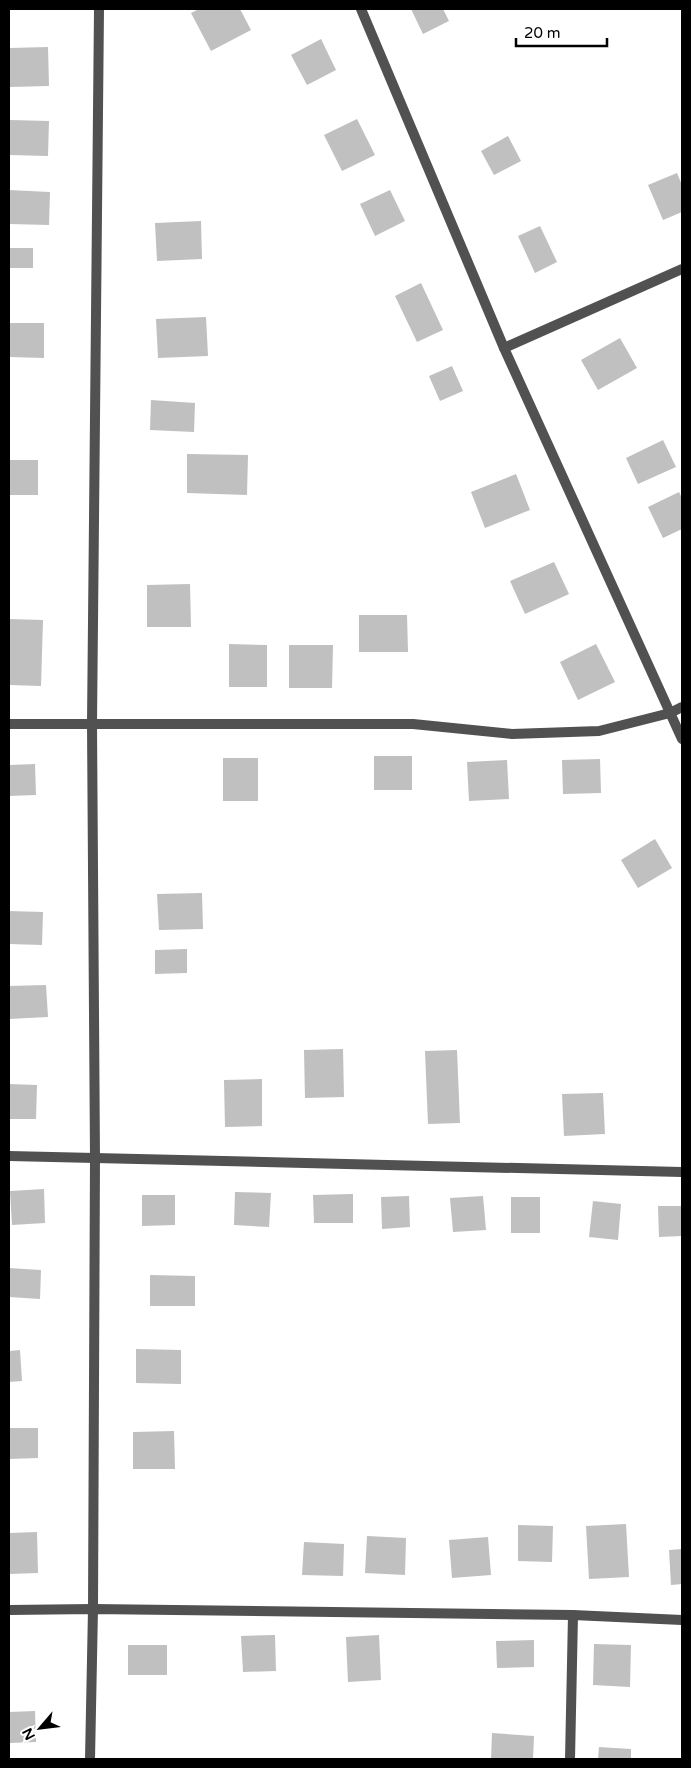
<svg xmlns="http://www.w3.org/2000/svg" width="691" height="1768" font-family="'Varela Round',sans-serif">
  <style>
    .building { fill: #c0c0c0 }
    .lines { fill: none; stroke-linecap: round; stroke-linejoin: round }
    .street { stroke: #515151; stroke-width: 10 }
  </style>
  <rect width="100%" height="100%" fill="#fff"/>
  <g class="building">
    <path d="M 199,9 L 240,9 L 251,30 L 211,51 L 191,13 Z"/>
    <path d="M 411,9 L 443,9 L 449,21 L 423,34 Z"/>
    <path d="M 321,39 L 336,70 L 307,85 L 291,55 Z"/>
    <path d="M 48,47 L 49,86 L 9,87 L 9,48 Z"/>
    <path d="M 357,119 L 375,155 L 342,171 L 324,135 Z"/>
    <path d="M 10,120 L 49,121 L 48,156 L 9,155 Z"/>
    <path d="M 508,136 L 521,161 L 494,175 L 481,151 Z"/>
    <path d="M 677,173 L 682,185 L 682,212 L 663,220 L 648,185 Z"/>
    <path d="M 9,190 L 50,192 L 49,225 L 9,224 Z"/>
    <path d="M 390,190 L 405,221 L 375,236 L 360,204 Z"/>
    <path d="M 201,221 L 202,259 L 157,261 L 155,223 Z"/>
    <path d="M 540,226 L 557,262 L 535,273 L 518,236 Z"/>
    <rect x="9" y="248" width="24" height="20"/>
    <path d="M 421,283 L 443,330 L 417,342 L 395,296 Z"/>
    <path d="M 206,317 L 208,356 L 158,358 L 156,319 Z"/>
    <path d="M 9,323 L 44,323 L 44,358 L 9,357 Z"/>
    <path d="M 620,338 L 637,368 L 598,390 L 581,360 Z"/>
    <path d="M 452,366 L 463,391 L 440,401 L 429,376 Z"/>
    <path d="M 151,400 L 195,403 L 194,432 L 150,430 Z"/>
    <path d="M 663,440 L 676,467 L 638,484 L 626,458 Z"/>
    <path d="M 187,454 L 248,455 L 247,495 L 187,493 Z"/>
    <rect x="9" y="460" width="29" height="35"/>
    <path d="M 516,474 L 530,510 L 485,528 L 471,492 Z"/>
    <path d="M 679,492 L 682,498 L 682,529 L 663,538 L 648,507 Z"/>
    <path d="M 554,562 L 569,594 L 525,614 L 510,581 Z"/>
    <path d="M 190,584 L 191,627 L 147,627 L 147,585 Z"/>
    <path d="M 359,615 L 407,615 L 408,652 L 359,652 Z"/>
    <path d="M 9,619 L 43,620 L 41,686 L 9,685 Z"/>
    <path d="M 229,644 L 267,645 L 267,687 L 229,687 Z"/>
    <path d="M 596,644 L 615,682 L 578,700 L 560,662 Z"/>
    <path d="M 289,645 L 333,645 L 332,688 L 289,688 Z"/>
    <rect x="374" y="756" width="38" height="34"/>
    <rect x="223" y="758" width="35" height="43"/>
    <path d="M 600,759 L 601,793 L 563,794 L 562,760 Z"/>
    <path d="M 507,760 L 509,799 L 469,801 L 467,762 Z"/>
    <path d="M 35,764 L 36,795 L 9,796 L 9,765 Z"/>
    <path d="M 655,839 L 672,868 L 638,888 L 621,860 Z"/>
    <path d="M 202,893 L 203,929 L 159,930 L 157,894 Z"/>
    <path d="M 9,911 L 43,912 L 42,945 L 9,944 Z"/>
    <path d="M 187,949 L 187,973 L 155,974 L 155,950 Z"/>
    <path d="M 46,985 L 48,1017 L 9,1019 L 9,986 Z"/>
    <path d="M 343,1049 L 344,1097 L 305,1098 L 304,1050 Z"/>
    <path d="M 457,1050 L 460,1123 L 428,1124 L 425,1051 Z"/>
    <path d="M 262,1079 L 262,1126 L 225,1127 L 224,1080 Z"/>
    <path d="M 9,1084 L 37,1085 L 36,1119 L 9,1119 Z"/>
    <path d="M 603,1093 L 605,1134 L 564,1136 L 562,1094 Z"/>
    <path d="M 44,1189 L 45,1223 L 12,1225 L 10,1191 Z"/>
    <path d="M 235,1192 L 271,1193 L 269,1227 L 234,1225 Z"/>
    <path d="M 353,1194 L 353,1223 L 314,1223 L 313,1195 Z"/>
    <path d="M 142,1195 L 175,1195 L 175,1225 L 142,1226 Z"/>
    <path d="M 409,1196 L 410,1227 L 382,1229 L 381,1197 Z"/>
    <path d="M 483,1196 L 486,1230 L 453,1232 L 450,1198 Z"/>
    <rect x="511" y="1197" width="29" height="36"/>
    <path d="M 593,1201 L 621,1204 L 618,1240 L 589,1237 Z"/>
    <path d="M 658,1206 L 682,1206 L 682,1236 L 659,1237 Z"/>
    <path d="M 9,1268 L 41,1270 L 40,1299 L 9,1297 Z"/>
    <path d="M 150,1275 L 195,1276 L 195,1306 L 150,1306 Z"/>
    <path d="M 136,1349 L 181,1350 L 181,1384 L 136,1383 Z"/>
    <path d="M 20,1350 L 22,1381 L 9,1382 L 9,1351 Z"/>
    <path d="M 9,1428 L 38,1428 L 38,1458 L 9,1459 Z"/>
    <path d="M 174,1431 L 175,1469 L 133,1469 L 133,1432 Z"/>
    <path d="M 626,1524 L 629,1577 L 589,1579 L 586,1526 Z"/>
    <path d="M 518,1525 L 553,1526 L 552,1562 L 518,1561 Z"/>
    <path d="M 37,1532 L 38,1573 L 9,1574 L 9,1533 Z"/>
    <path d="M 367,1536 L 406,1538 L 405,1575 L 365,1573 Z"/>
    <path d="M 488,1537 L 491,1575 L 452,1578 L 449,1540 Z"/>
    <path d="M 304,1542 L 344,1544 L 343,1576 L 302,1575 Z"/>
    <path d="M 682,1549 L 682,1584 L 671,1585 L 669,1550 Z"/>
    <path d="M 275,1635 L 276,1671 L 243,1672 L 241,1636 Z"/>
    <path d="M 379,1635 L 381,1680 L 348,1682 L 346,1637 Z"/>
    <path d="M 534,1640 L 534,1667 L 497,1668 L 496,1641 Z"/>
    <path d="M 594,1644 L 631,1645 L 630,1687 L 593,1685 Z"/>
    <rect x="128" y="1645" width="39" height="30"/>
    <path d="M 35,1711 L 36,1742 L 9,1743 L 9,1712 Z"/>
    <path d="M 492,1733 L 534,1736 L 533,1759 L 491,1759 Z"/>
    <path d="M 599,1747 L 631,1749 L 631,1759 L 598,1759 Z"/>
  </g>
  <g class="lines">
    <g class="street">
      <path d="M 361,9 L 504,348 L 682,739"/>
      <path d="M 504,348 L 682,269"/>
      <path d="M 9,724 L 413,724 L 512,734 L 599,731 L 670,713 L 682,707"/>
      <path d="M 9,1156 L 682,1172"/>
      <path d="M 9,1610 L 93,1609 L 573,1615 L 682,1620"/>
      <path d="M 90,1759 L 93,1609 L 95,1158 L 92,724 L 99,9"/>
      <path d="M 570,1759 L 573,1615"/>
    </g>
  </g>
  <rect width="691" height="1768" fill="none" stroke="#000000" stroke-width="20"/>
  <g transform="translate(40 1728) rotate(242)" stroke="#ffffff" stroke-width="4" paint-order="stroke">
  <path d="M0-4L9 19L0 12L-9 19Z" fill="#000000"/>
  <text y="-8" font-size="14" font-weight="bold" text-anchor="middle" fill="#000000">N</text>
  </g>
  <path d="M516 38v8h91v-8" fill="none" stroke="#000000" stroke-width="2.5"/>
  <text x="524" y="38" font-size="15" fill="#000000" stroke="#ffffff" stroke-width="4" paint-order="stroke">20 m</text>
</svg>
